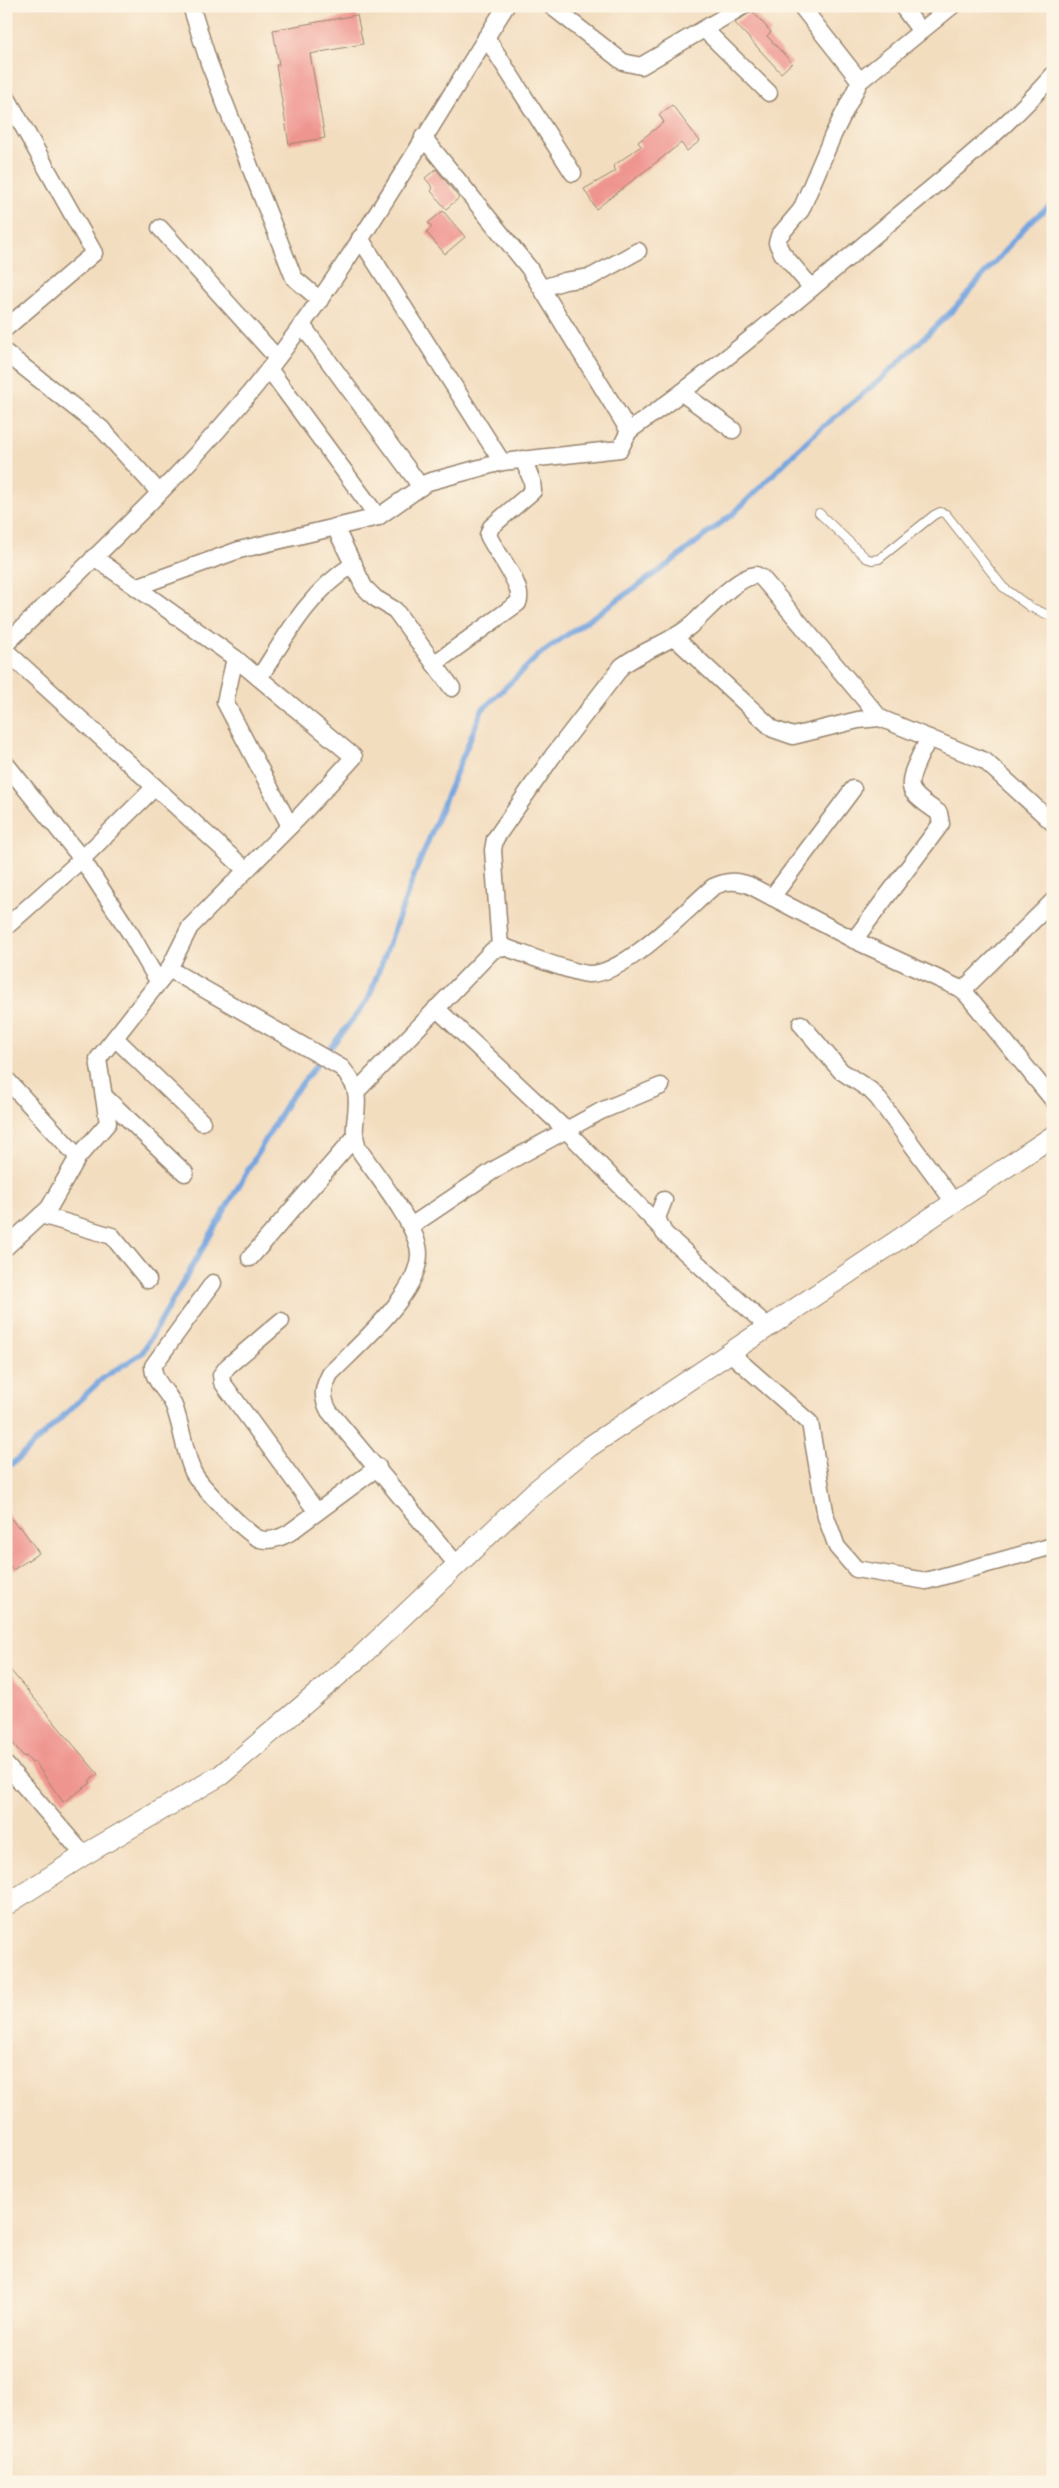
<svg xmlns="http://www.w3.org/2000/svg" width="1059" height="2488" font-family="Pangolin,sans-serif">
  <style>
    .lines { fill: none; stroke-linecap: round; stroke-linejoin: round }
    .stream { stroke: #76a5df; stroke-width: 5.5 }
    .building { fill: #ef9590 }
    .service-casing { stroke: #97846e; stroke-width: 10 }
    .minor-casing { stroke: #97846e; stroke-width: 19 }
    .tertiary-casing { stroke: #97846e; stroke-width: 22 }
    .service { stroke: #fff; stroke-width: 8 }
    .minor { stroke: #fff; stroke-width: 16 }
    .tertiary { stroke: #fff; stroke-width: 20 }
  </style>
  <rect width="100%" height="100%" fill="#fcf5e5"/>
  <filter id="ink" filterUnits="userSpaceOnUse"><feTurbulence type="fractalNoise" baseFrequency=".02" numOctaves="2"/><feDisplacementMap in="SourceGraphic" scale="10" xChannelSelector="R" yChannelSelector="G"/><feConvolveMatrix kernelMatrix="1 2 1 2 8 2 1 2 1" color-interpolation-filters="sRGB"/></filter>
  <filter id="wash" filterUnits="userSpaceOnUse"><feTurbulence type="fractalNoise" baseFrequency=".0096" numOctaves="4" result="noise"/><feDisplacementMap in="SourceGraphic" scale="20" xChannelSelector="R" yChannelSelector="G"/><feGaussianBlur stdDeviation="1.12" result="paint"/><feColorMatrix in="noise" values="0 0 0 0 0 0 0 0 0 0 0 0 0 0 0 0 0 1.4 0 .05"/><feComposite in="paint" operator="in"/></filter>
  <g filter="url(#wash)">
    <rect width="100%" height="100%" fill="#f3ddbf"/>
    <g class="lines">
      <path class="stream" d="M 6,1468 L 18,1459 L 103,1378 L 142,1353 L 288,1101 L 368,1000 L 417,868 L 482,710 L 541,653 L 666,566 L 735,512 L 812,436 L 881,379 L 954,309 L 1029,223 L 1053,203"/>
    </g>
    <g id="blocks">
      <g class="building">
        <path d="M 752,11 L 771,32 L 767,36 L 792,63 L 781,73 L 735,23 Z"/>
        <path d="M 357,15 L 363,44 L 310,54 L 325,138 L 289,144 L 276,65 L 279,65 L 273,30 Z"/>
        <path d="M 672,105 L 700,141 L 687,151 L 681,143 L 596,209 L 584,189 L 616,171 L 613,166 L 641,146 L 638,142 L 664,122 L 659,115 Z"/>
        <path d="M 436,169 L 459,198 L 446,209 L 431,191 L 433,188 L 425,178 Z"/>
        <path d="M 443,211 L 465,237 L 445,254 L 426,232 L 432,227 L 428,223 Z"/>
        <path d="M 6,1512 L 18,1527 L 20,1526 L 39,1553 L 13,1570 L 6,1561 Z"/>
        <path d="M 6,1665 L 98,1774 L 89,1781 L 91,1783 L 63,1802 L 34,1761 L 32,1763 L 26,1756 L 24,1757 L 6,1735 Z"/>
      </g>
    </g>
  </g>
  <g filter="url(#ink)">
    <use href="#blocks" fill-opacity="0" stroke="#97846e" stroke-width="1"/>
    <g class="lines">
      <defs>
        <path id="service" d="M 819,513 L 866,558 L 872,560 L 879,559 L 934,515 L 940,512 L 946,514 L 1003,587 L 1030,607 L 1053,617"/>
        <g id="minor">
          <path d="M 191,6 L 209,63 L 294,278 L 320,300"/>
          <path d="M 551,6 L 623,62 L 641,66 L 743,6"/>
          <path d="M 801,6 L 860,81"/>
          <path d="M 902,6 L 920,30"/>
          <path d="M 705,30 L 769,93"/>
          <path d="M 486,37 L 573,173"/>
          <path d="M 6,96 L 94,253 L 6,328"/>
          <path d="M 160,228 L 277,358"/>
          <path d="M 360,238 L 502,462"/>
          <path d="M 542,288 L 565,281 L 591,277 L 638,251"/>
          <path d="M 812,288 L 782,253 L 777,243 L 779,236 L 801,210 L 833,135 L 860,81 L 952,6"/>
          <path d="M 302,325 L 421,487"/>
          <path d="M 6,353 L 102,429 L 159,492"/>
          <path d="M 269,369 L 378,517"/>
          <path d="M 682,393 L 733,430"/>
          <path d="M 629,431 C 719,367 803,296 887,225 C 944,177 1003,132 1053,75"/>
          <path d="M 335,527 L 364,587 L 375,598 L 395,610 L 452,688"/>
          <path d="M 136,587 L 239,550 L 378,517 L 428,482 L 502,462 L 620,449 L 629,431 L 529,268 L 423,137"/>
          <path d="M 674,637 L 773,729 L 793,736 L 858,720 L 880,718 L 985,761 L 1053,823"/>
          <path d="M 6,644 C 96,555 191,469 269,369 C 357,255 429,128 506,6"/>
          <path d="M 6,651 L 246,870"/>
          <path d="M 235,658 L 225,702 L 290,826"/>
          <path d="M 434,664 L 518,603 C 526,587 495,552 488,535 L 491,527 L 533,491 L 532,481 L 523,459"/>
          <path d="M 259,678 C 286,636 310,591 354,564"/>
          <path d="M 6,764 L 82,859 L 132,936 L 159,983"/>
          <path d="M 772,897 L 853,789"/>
          <path d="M 6,927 L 82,859 L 155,787"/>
          <path d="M 854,940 L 941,824 L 939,813 C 931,807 920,801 914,793 C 903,782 923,751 929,738"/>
          <path d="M 500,947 L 493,850 L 495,839 L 552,757 L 622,666 C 643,650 669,643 689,627 C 707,612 734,578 756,575 L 762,578 L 880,718"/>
          <path d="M 169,969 L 342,1068 C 347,1075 355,1083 356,1092 C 360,1112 350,1126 358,1148 C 375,1174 411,1217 418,1246 C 428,1287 357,1346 330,1374 C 323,1388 321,1396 329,1411 L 458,1566"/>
          <path d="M 963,990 L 1053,901"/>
          <path d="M 436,1008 L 566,1130 L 660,1227"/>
          <path d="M 801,1024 L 841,1071 L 870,1090 L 877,1097 L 954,1202"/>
          <path d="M 115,1038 L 202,1122"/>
          <path d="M 6,1079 L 78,1157"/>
          <path d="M 356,1092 L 492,951 L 500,947 L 507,948 C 527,955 569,972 588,974 C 624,976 685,911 713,887 C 726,881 734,880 749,885 L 854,940 L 963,990 L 1053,1100"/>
          <path d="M 104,1096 L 185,1173"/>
          <path d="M 664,1200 L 657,1218 L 664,1233 L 767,1326"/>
          <path d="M 41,1215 L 112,1236 L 148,1280"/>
          <path d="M 411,1226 L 497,1168 L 601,1111 L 661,1086"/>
          <path d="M 6,1247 L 49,1208 L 78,1157 L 108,1123 L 98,1059 L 169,969 L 190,927 L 299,817 L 354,757 L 235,658 L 94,557"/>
          <path d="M 250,1258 L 354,1138"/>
          <path d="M 213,1283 L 153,1366 C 153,1382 168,1391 174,1406 C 182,1427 184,1451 193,1472 C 199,1484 248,1536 260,1539 C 270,1542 280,1538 289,1533 L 378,1467"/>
          <path d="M 281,1321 L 228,1366 L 221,1375 L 222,1382 L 317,1512"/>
          <path d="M 729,1352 L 810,1423 L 826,1517 L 837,1547 L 856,1569 L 926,1581 L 1053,1546"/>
          <path d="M 6,1765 L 84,1855"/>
        </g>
        <path id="tertiary" d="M 6,1905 L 84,1855 L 221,1775 L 361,1656 L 534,1492 L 589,1447 L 1053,1136"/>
      </defs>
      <use href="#service" class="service-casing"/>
      <use href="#minor" class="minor-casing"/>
      <use href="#tertiary" class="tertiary-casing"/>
      <use href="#service" class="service"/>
      <use href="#minor" class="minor"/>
      <use href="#tertiary" class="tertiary"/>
    </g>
  </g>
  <rect width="1059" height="2488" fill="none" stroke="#fcf5e5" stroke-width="25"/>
</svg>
